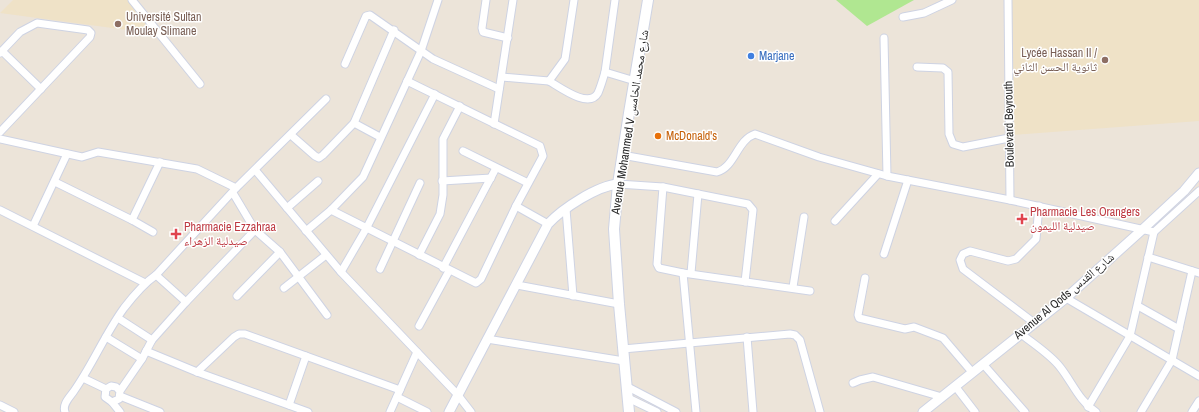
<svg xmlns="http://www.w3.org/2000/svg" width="1199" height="412" font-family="'Archivo Narrow','Noto Naskh Arabic',sans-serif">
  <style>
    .education { fill: #efe2c7 }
    .green { fill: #b0e791 }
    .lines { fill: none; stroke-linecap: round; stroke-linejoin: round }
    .minor-casing { stroke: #ced3e3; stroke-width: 9 }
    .tertiary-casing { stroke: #ced3e3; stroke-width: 11 }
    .secondary-casing { stroke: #ced3e3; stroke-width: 12 }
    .minor { stroke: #fff; stroke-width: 7 }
    .tertiary { stroke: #fff; stroke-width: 9 }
    .secondary { stroke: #fff; stroke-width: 10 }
    .education-dot { fill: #8d6e63; stroke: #fff; stroke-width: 1.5 }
    .shop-dot { fill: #3f7fe0; stroke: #fff; stroke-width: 1.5 }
    .food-dot { fill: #e8710a; stroke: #fff; stroke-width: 1.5 }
    .health-dot { fill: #e0444e; stroke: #fff; stroke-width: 1.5 }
    .labels { text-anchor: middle; stroke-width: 3; stroke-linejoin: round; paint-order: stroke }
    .education-label { font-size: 12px; fill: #785e54; stroke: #fff; text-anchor: start }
    .shop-label { font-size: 12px; fill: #366cbe; stroke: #fff; text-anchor: start }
    .street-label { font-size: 12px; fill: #292929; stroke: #fff }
    .food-label { font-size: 12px; fill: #c56008; stroke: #fff; text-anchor: start }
    .health-label { font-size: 12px; fill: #be3a42; stroke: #fff; text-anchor: start }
  </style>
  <rect width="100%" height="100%" fill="#ece4d9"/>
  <g class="education">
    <path d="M 13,0 L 132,0 L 165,35 L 0,13 Z"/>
    <path d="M 1011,0 L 1199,0 L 1199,121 L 1012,135 Z"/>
  </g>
  <path class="green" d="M 836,0 L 914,0 L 867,26 Z"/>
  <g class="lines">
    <defs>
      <g id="minor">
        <path d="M 132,0 L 200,84"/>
        <path d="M 486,0 L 482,28 L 483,32 L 508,38"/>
        <path d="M 615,0 L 605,72 L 635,81"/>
        <path d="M 1008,0 L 1010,200"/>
        <path d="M 903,17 L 924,13 L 952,0"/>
        <path d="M 884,38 L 887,176"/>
        <path d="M 2,51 L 41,89"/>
        <path d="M 0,53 L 20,32 L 37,23 L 88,30 L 91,33 L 90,37 L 0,132"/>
        <path d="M 345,64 L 366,16 L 370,15 L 433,59 L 499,89"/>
        <path d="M 917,67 L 943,68 L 948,72 L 949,134 L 953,144 L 963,147 L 1009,138"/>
        <path d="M 502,77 L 549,81 L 565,59 L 574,0"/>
        <path d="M 407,81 L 540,146 L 543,156 L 516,206 L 548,224"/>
        <path d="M 549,81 C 561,88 589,109 598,93 C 601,86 603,79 605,72"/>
        <path d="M 354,123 L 380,137"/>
        <path d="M 494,124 L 513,0"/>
        <path d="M 291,135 L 315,156 L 319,158 L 323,155 L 354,123 L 394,30"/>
        <path d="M 0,139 L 82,157 L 98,152 L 197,169 L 236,188"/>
        <path d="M 463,151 L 528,183"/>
        <path d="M 622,155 L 717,172 C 735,167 737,140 755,134 L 819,157 L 887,176 L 1010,200 L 1154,232 L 1130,336 L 1088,407"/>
        <path d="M 256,171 L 341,272 L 457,394 L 471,412"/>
        <path d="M 442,181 L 491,178"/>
        <path d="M 55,182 L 132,220"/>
        <path d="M 618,184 L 663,187 L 748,204 L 753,210 L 745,282"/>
        <path d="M 663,187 L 657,264 L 659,268 L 683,273 L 810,291"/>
        <path d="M 233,193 L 255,230 L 280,252 L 327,315"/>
        <path d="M 287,208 L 318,181"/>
        <path d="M 566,209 L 573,296"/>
        <path d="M 0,210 L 145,283"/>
        <path d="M 331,210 L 476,283 L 481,279 L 516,206"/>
        <path d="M 835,221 L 878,174"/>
        <path d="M 33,226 L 67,154"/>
        <path d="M 306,231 L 331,210 L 363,177 L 421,51 L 438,0"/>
        <path d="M 153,232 L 132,220 L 160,162"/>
        <path d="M 1154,232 L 1199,191"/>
        <path d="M 884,254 L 908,180"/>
        <path d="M 419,255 L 440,214 L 443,195 L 443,139 L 460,106"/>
        <path d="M 1148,257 L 1199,273"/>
        <path d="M 443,268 L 496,168"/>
        <path d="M 380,269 L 420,183"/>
        <path d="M 341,272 L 366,229 L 435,94"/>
        <path d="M 683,273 L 696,412"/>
        <path d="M 691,273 L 698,194"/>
        <path d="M 865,278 L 858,315 L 859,318 L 905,329 L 914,327 L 943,338 L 972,372"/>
        <path d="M 517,285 L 619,304"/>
        <path d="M 793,287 L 804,217"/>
        <path d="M 284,288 L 326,255"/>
        <path d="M 237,296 L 280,252"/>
        <path d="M 1066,298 L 1199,376"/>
        <path d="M 186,302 L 255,230"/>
        <path d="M 1138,306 L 1179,329"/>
        <path d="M 118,318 L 152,340"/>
        <path d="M 1033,322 L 963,269 L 960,260 L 963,254 L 970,251 L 1008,261 L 1016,259 L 1036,239 L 1039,206"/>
        <path d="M 419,326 L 449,271"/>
        <path d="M 1020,333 C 1032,343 1050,354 1060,367 C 1072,382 1079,401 1096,412"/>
        <path d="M 106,337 L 142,359"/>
        <path d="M 747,337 L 753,412"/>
        <path d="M 487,339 L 624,361"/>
        <path d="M 623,349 L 790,334 L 795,335 L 800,340 L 820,412"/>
        <path d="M 146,351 L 197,372 L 308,412"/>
        <path d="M 983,364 L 1025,412"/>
        <path d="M 197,372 L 234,337 L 239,334 L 245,334 L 400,390"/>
        <path d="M 83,378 L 106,389"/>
        <path d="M 853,383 L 860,380 L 873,377 L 942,397"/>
        <path d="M 955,386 L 975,412"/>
        <path d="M 628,387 L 676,412"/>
        <path d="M 120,391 L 116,387 L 111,386 L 106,389 L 105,397 L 112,402 L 119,399 L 120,391 L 142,359 L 152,340 L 186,302 L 156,275"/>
        <path d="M 120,396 L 160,412"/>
        <path d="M 397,397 L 427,412"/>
        <path d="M 628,398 L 657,412"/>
        <path d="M 112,402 L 120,412"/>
        <path d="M 0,405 L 14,412"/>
        <path d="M 289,405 L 306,356"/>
        <path d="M 65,412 C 62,404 70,397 74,391 C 93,364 105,334 124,308 C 134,295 143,284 156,275 L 236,188 L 326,99"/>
        <path d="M 390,412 L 417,352"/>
        <path d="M 1141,412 L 1172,360 L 1192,271"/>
        <path d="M 1192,412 L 1199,401"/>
      </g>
      <g id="tertiary">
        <path d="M 449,412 L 548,224 C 563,208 597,186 618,184"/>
        <path d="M 923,412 L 1066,298 L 1143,229 L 1184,191 L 1199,173"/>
      </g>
      <path id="secondary" d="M 629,412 L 619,304 L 614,229 L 618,184 L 629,113 L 648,0"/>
    </defs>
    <use href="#minor" class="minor-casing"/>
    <use href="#tertiary" class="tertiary-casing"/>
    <use href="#secondary" class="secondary-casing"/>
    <use href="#minor" class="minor"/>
    <use href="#tertiary" class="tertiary"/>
    <use href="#secondary" class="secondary"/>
  </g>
  <g class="education-dot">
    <circle cx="118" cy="24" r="4"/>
    <circle cx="1105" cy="60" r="4"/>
  </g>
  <circle class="shop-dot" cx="751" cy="56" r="4"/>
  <circle class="food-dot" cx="658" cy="136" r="4"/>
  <g class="health-dot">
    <path d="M1020 213h4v4h4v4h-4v4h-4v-4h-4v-4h4z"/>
    <path d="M174 228h4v4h4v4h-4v4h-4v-4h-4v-4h4z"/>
  </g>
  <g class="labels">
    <g class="education-label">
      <text x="126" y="21">Université Sultan<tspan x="126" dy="14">Moulay Slimane</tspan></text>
      <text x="1097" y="57" text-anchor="end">Lycée Hassan II /<tspan x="1097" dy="14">ثانوية الحسن الثاني</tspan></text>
    </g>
    <g class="shop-label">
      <text x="759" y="60">Marjane</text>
    </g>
    <g class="street-label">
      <text transform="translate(630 122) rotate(-81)" y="4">Avenue Mohammed V شارع محمد الخامس</text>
      <text transform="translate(1009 124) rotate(-91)" y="4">Boulevard Beyrouth</text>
      <text transform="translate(1064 296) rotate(-40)" y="4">Avenue Al Qods شارع القدس</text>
    </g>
    <g class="food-label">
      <text x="666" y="140">McDonald's</text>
    </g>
    <g class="health-label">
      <text x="1030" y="216">Pharmacie Les Orangers<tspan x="1030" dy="14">صيدلية الليمون</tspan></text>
      <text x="184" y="231">Pharmacie Ezzahraa<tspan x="184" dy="14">صيدلية الزهراء</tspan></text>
    </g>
  </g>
</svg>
